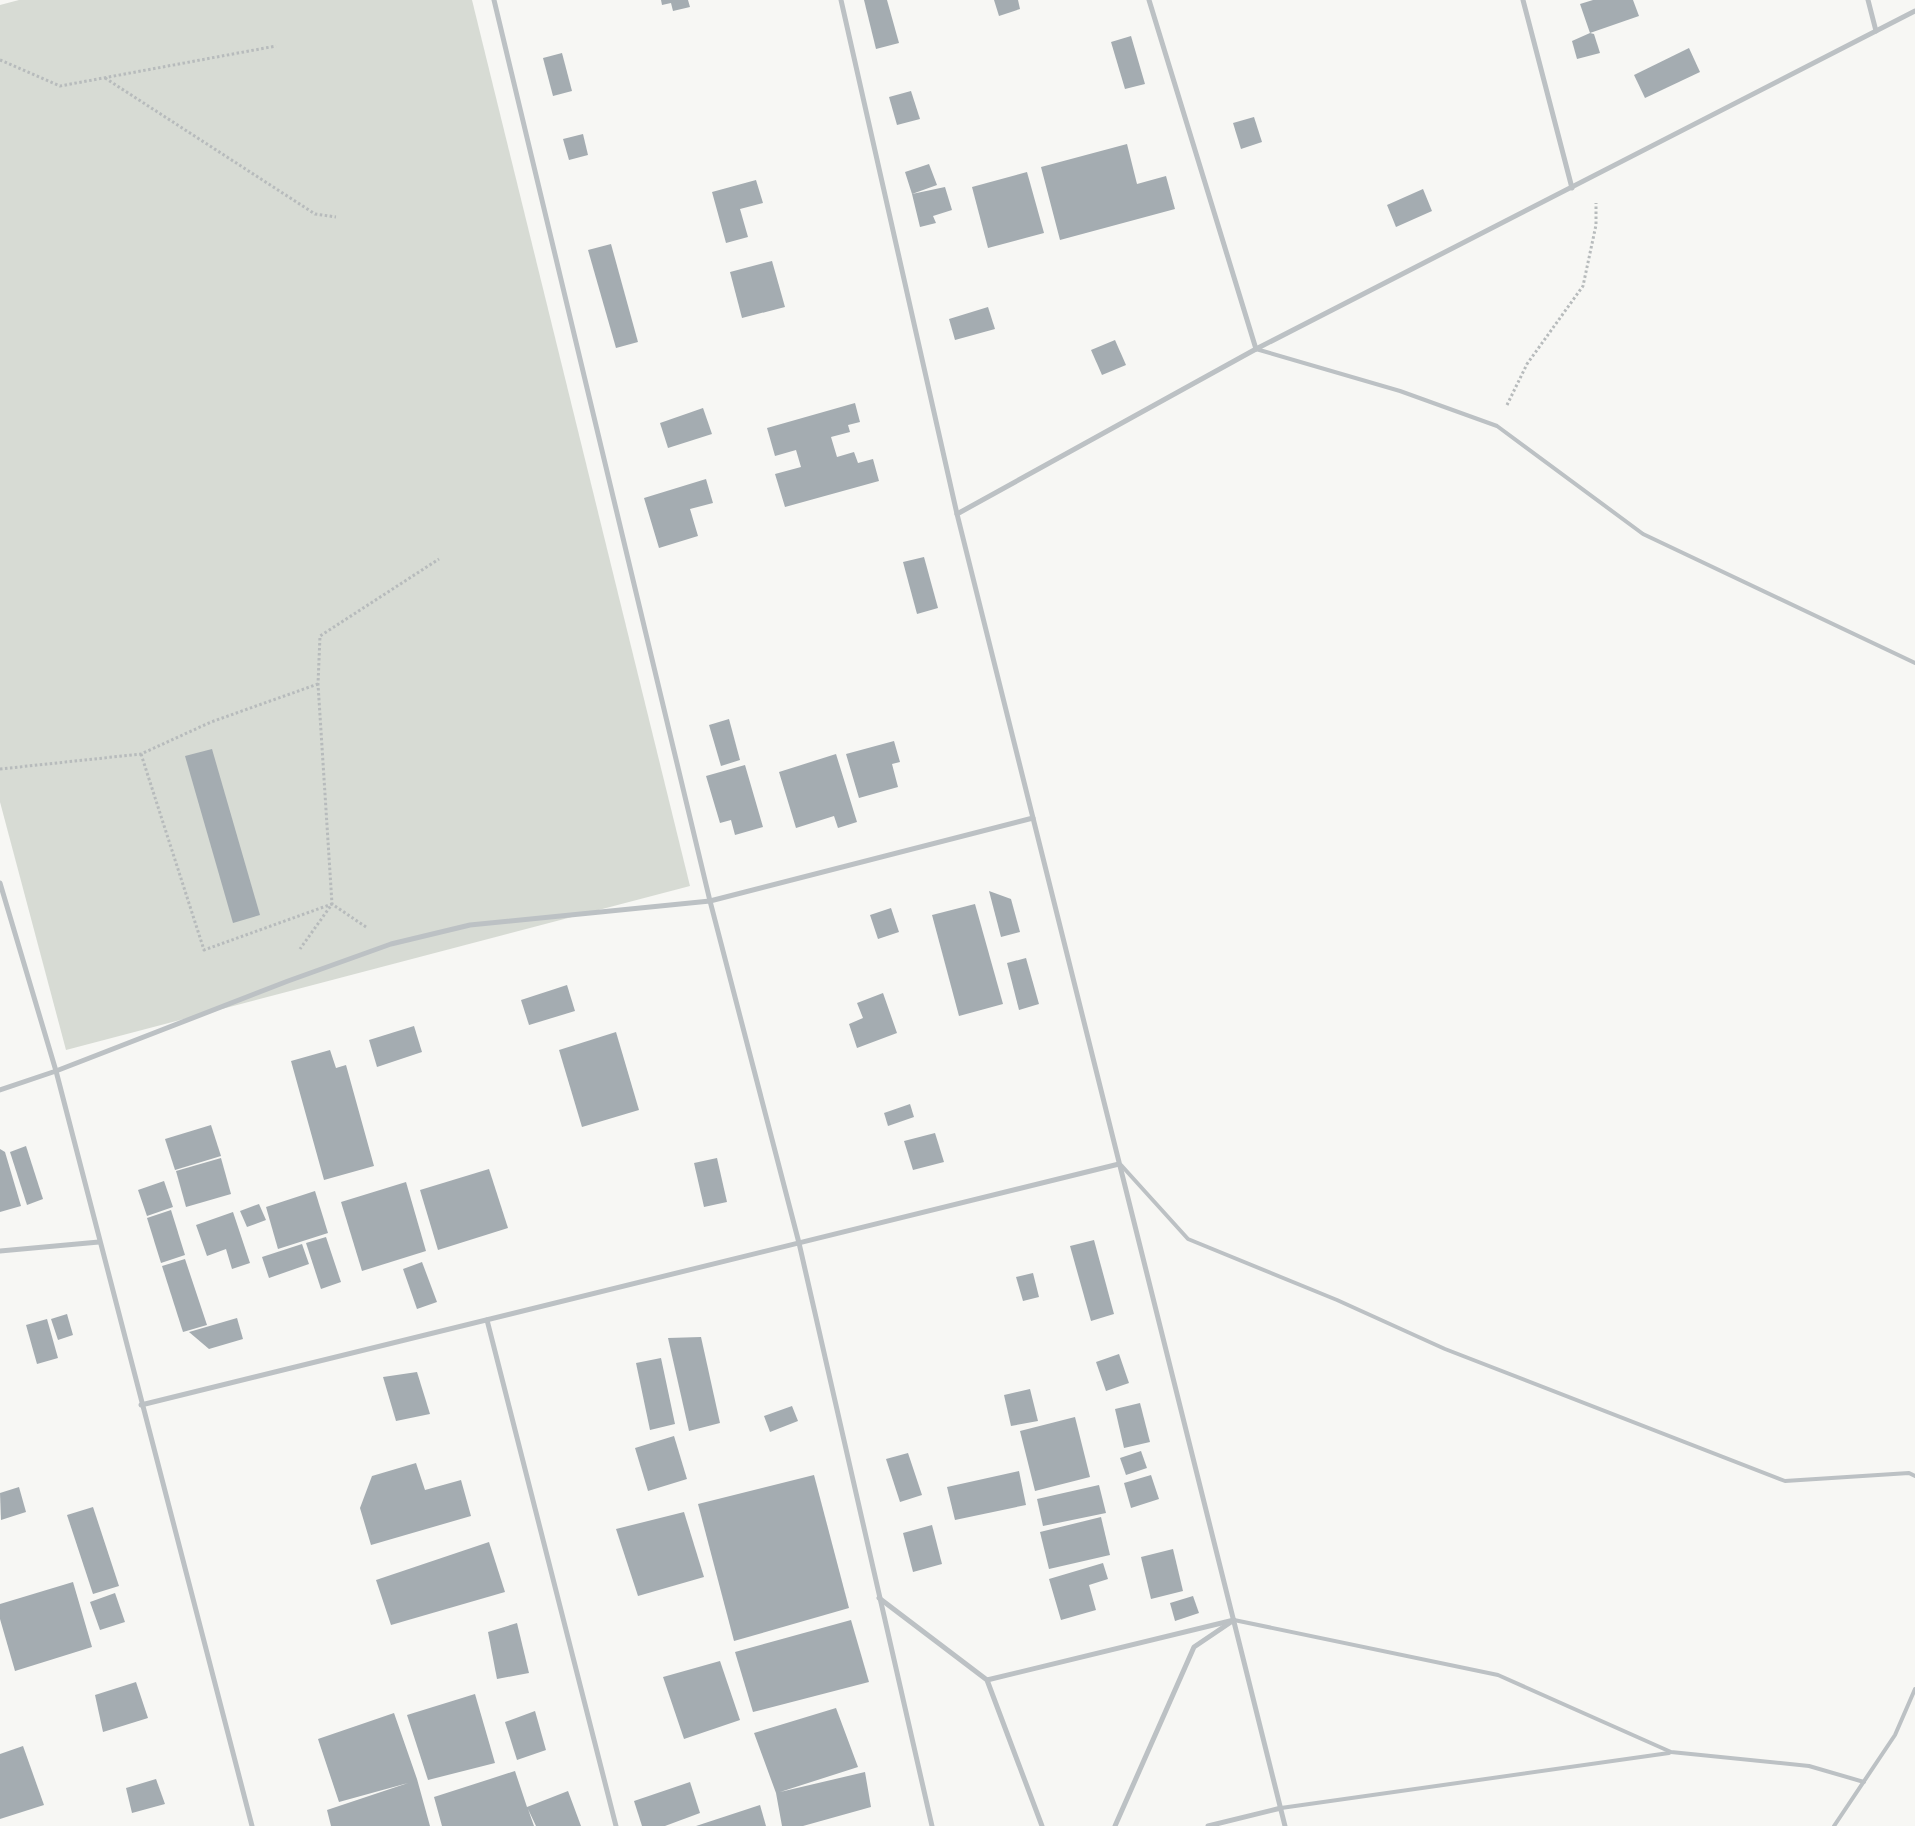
<svg xmlns="http://www.w3.org/2000/svg" width="1915" height="1826" font-family="Montserrat,sans-serif">
  <style>
    .green { fill: #d7dbd4 }
    .building { fill: #a4acb1 }
    .lines { fill: none; stroke-linecap: round; stroke-linejoin: round }
    .path { stroke: #b7bbbc; stroke-width: 3; stroke-dasharray: 2.5 2.5; stroke-linecap: butt }
    .service { stroke: #bcc1c4; stroke-width: 4 }
    .minor { stroke: #bcc1c4; stroke-width: 5 }
  </style>
  <rect width="100%" height="100%" fill="#f7f7f4"/>
  <path class="green" d="M 19,0 L 472,0 L 690,886 L 66,1050 L 0,802 L 0,5 Z"/>
  <g class="building">
    <path d="M 661,0 L 688,0 L 690,7 L 673,11 L 671,3 L 662,5 Z"/>
    <path d="M 864,0 L 887,0 L 899,43 L 876,49 Z"/>
    <path d="M 994,0 L 1018,0 L 1020,9 L 999,16 Z"/>
    <path d="M 1593,0 L 1633,0 L 1639,16 L 1590,33 L 1580,4 Z"/>
    <path d="M 1590,33 L 1594,34 L 1600,53 L 1577,59 L 1572,41 Z"/>
    <path d="M 1131,36 L 1145,84 L 1125,89 L 1111,42 Z"/>
    <path d="M 1689,48 L 1700,72 L 1645,98 L 1634,75 Z"/>
    <path d="M 562,53 L 572,91 L 553,96 L 543,58 Z"/>
    <path d="M 911,91 L 920,119 L 897,125 L 889,97 Z"/>
    <path d="M 1254,117 L 1262,142 L 1241,149 L 1233,123 Z"/>
    <path d="M 583,134 L 588,155 L 569,160 L 563,139 Z"/>
    <path d="M 1127,144 L 1137,184 L 1166,176 L 1175,209 L 1060,240 L 1041,167 Z"/>
    <path d="M 929,164 L 937,185 L 912,194 L 945,187 L 952,210 L 933,216 L 936,223 L 920,227 L 912,194 L 905,172 Z"/>
    <path d="M 1027,172 L 1044,233 L 988,248 L 972,187 Z"/>
    <path d="M 756,180 L 763,203 L 740,209 L 748,237 L 726,243 L 712,192 Z"/>
    <path d="M 1423,189 L 1432,211 L 1396,227 L 1387,205 Z"/>
    <path d="M 611,244 L 638,342 L 616,348 L 588,250 Z"/>
    <path d="M 772,261 L 785,307 L 742,318 L 730,272 Z"/>
    <path d="M 988,307 L 995,329 L 955,340 L 949,319 Z"/>
    <path d="M 1115,340 L 1126,365 L 1102,375 L 1091,350 Z"/>
    <path d="M 855,403 L 860,422 L 848,425 L 850,432 L 831,437 L 837,457 L 854,452 L 858,463 L 873,459 L 879,481 L 785,507 L 775,474 L 801,467 L 796,450 L 775,456 L 767,428 Z"/>
    <path d="M 703,408 L 712,434 L 668,448 L 660,423 Z"/>
    <path d="M 706,479 L 713,503 L 690,509 L 698,536 L 659,548 L 644,498 Z"/>
    <path d="M 924,557 L 938,608 L 917,614 L 903,562 Z"/>
    <path d="M 729,719 L 740,760 L 721,766 L 709,725 Z"/>
    <path d="M 894,741 L 900,762 L 892,764 L 898,787 L 859,798 L 846,754 Z"/>
    <path d="M 212,749 L 260,915 L 233,923 L 185,756 Z"/>
    <path d="M 836,754 L 857,822 L 838,828 L 834,816 L 796,828 L 779,772 Z"/>
    <path d="M 745,765 L 763,827 L 735,835 L 731,820 L 720,823 L 706,776 Z"/>
    <path d="M 989,891 L 1011,899 L 1020,932 L 1001,937 Z"/>
    <path d="M 975,904 L 1003,1004 L 959,1016 L 932,915 Z"/>
    <path d="M 891,908 L 899,932 L 878,939 L 870,915 Z"/>
    <path d="M 1026,958 L 1039,1004 L 1019,1010 L 1007,963 Z"/>
    <path d="M 567,985 L 575,1011 L 529,1025 L 521,1000 Z"/>
    <path d="M 883,993 L 897,1033 L 857,1048 L 849,1024 L 863,1018 L 857,1003 Z"/>
    <path d="M 414,1026 L 422,1052 L 377,1067 L 369,1040 Z"/>
    <path d="M 616,1032 L 639,1110 L 582,1127 L 559,1050 Z"/>
    <path d="M 330,1050 L 336,1068 L 346,1065 L 374,1166 L 324,1180 L 291,1061 Z"/>
    <path d="M 910,1104 L 914,1117 L 888,1126 L 884,1113 Z"/>
    <path d="M 211,1125 L 221,1156 L 175,1170 L 165,1139 Z"/>
    <path d="M 935,1133 L 944,1162 L 913,1170 L 904,1141 Z"/>
    <path d="M 26,1146 L 43,1199 L 27,1205 L 10,1152 Z"/>
    <path d="M 0,1149 L 5,1152 L 21,1206 L 0,1212 Z"/>
    <path d="M 221,1158 L 231,1194 L 186,1207 L 176,1171 Z"/>
    <path d="M 717,1158 L 727,1202 L 704,1207 L 694,1163 Z"/>
    <path d="M 489,1169 L 508,1228 L 438,1250 L 420,1190 Z"/>
    <path d="M 164,1181 L 173,1207 L 147,1216 L 138,1190 Z"/>
    <path d="M 406,1182 L 426,1251 L 362,1271 L 341,1202 Z"/>
    <path d="M 315,1191 L 328,1233 L 278,1249 L 266,1207 Z"/>
    <path d="M 259,1204 L 266,1220 L 247,1227 L 240,1211 Z"/>
    <path d="M 171,1210 L 185,1255 L 161,1263 L 147,1218 Z"/>
    <path d="M 233,1212 L 250,1263 L 232,1269 L 226,1249 L 207,1256 L 196,1225 Z"/>
    <path d="M 326,1237 L 341,1282 L 321,1289 L 306,1243 Z"/>
    <path d="M 1094,1240 L 1114,1314 L 1091,1321 L 1070,1246 Z"/>
    <path d="M 302,1244 L 309,1264 L 269,1278 L 262,1257 Z"/>
    <path d="M 185,1259 L 207,1325 L 183,1332 L 162,1266 Z"/>
    <path d="M 422,1262 L 437,1302 L 417,1309 L 403,1269 Z"/>
    <path d="M 1033,1273 L 1039,1297 L 1023,1301 L 1016,1277 Z"/>
    <path d="M 67,1314 L 73,1335 L 58,1340 L 51,1319 Z"/>
    <path d="M 237,1318 L 243,1339 L 209,1349 L 189,1332 Z"/>
    <path d="M 47,1319 L 58,1358 L 37,1364 L 26,1325 Z"/>
    <path d="M 701,1337 L 720,1423 L 689,1431 L 668,1338 Z"/>
    <path d="M 1119,1354 L 1129,1383 L 1106,1391 L 1096,1362 Z"/>
    <path d="M 661,1358 L 675,1424 L 650,1430 L 636,1363 Z"/>
    <path d="M 417,1372 L 430,1414 L 396,1421 L 383,1377 Z"/>
    <path d="M 1030,1389 L 1038,1421 L 1011,1426 L 1004,1395 Z"/>
    <path d="M 1140,1403 L 1150,1442 L 1124,1448 L 1115,1409 Z"/>
    <path d="M 792,1406 L 798,1421 L 770,1432 L 764,1416 Z"/>
    <path d="M 1075,1417 L 1090,1477 L 1035,1491 L 1020,1431 Z"/>
    <path d="M 674,1436 L 687,1479 L 648,1491 L 635,1448 Z"/>
    <path d="M 1141,1451 L 1147,1468 L 1126,1475 L 1120,1458 Z"/>
    <path d="M 908,1453 L 922,1495 L 900,1502 L 886,1459 Z"/>
    <path d="M 416,1463 L 425,1490 L 461,1480 L 471,1516 L 371,1545 L 360,1508 L 372,1476 Z"/>
    <path d="M 1019,1471 L 1026,1505 L 955,1520 L 947,1487 Z"/>
    <path d="M 814,1475 L 849,1608 L 734,1641 L 698,1504 Z"/>
    <path d="M 1151,1475 L 1159,1499 L 1131,1508 L 1124,1483 Z"/>
    <path d="M 1099,1485 L 1106,1513 L 1043,1526 L 1037,1499 Z"/>
    <path d="M 19,1487 L 26,1512 L 1,1520 L 0,1493 Z"/>
    <path d="M 93,1507 L 119,1586 L 93,1594 L 67,1515 Z"/>
    <path d="M 684,1512 L 704,1577 L 638,1596 L 616,1529 Z"/>
    <path d="M 1101,1517 L 1110,1555 L 1049,1569 L 1040,1532 Z"/>
    <path d="M 932,1525 L 942,1564 L 913,1572 L 903,1533 Z"/>
    <path d="M 489,1542 L 505,1592 L 391,1625 L 376,1580 Z"/>
    <path d="M 1173,1549 L 1183,1591 L 1151,1599 L 1141,1557 Z"/>
    <path d="M 1103,1563 L 1108,1579 L 1089,1585 L 1096,1610 L 1061,1620 L 1049,1579 Z"/>
    <path d="M 73,1582 L 92,1647 L 15,1671 L 0,1619 L 0,1604 Z"/>
    <path d="M 115,1593 L 125,1622 L 100,1630 L 90,1602 Z"/>
    <path d="M 1193,1596 L 1199,1613 L 1175,1621 L 1170,1603 Z"/>
    <path d="M 851,1620 L 869,1682 L 753,1712 L 735,1652 Z"/>
    <path d="M 517,1623 L 529,1673 L 497,1679 L 488,1632 Z"/>
    <path d="M 720,1661 L 740,1720 L 684,1739 L 663,1677 Z"/>
    <path d="M 136,1682 L 148,1718 L 103,1732 L 95,1695 Z"/>
    <path d="M 475,1694 L 495,1763 L 428,1780 L 407,1715 Z"/>
    <path d="M 836,1708 L 858,1767 L 780,1792 L 865,1772 L 871,1807 L 803,1826 L 782,1826 L 776,1793 L 754,1733 Z"/>
    <path d="M 535,1711 L 546,1750 L 517,1760 L 505,1722 Z"/>
    <path d="M 394,1713 L 417,1779 L 430,1826 L 331,1826 L 327,1810 L 408,1783 L 339,1802 L 318,1739 Z"/>
    <path d="M 23,1746 L 44,1805 L 0,1819 L 0,1754 Z"/>
    <path d="M 515,1771 L 527,1807 L 568,1791 L 581,1826 L 536,1826 L 528,1809 L 534,1826 L 442,1826 L 434,1797 Z"/>
    <path d="M 156,1779 L 165,1804 L 132,1813 L 126,1788 Z"/>
    <path d="M 690,1782 L 700,1813 L 665,1826 L 642,1826 L 634,1801 Z"/>
    <path d="M 760,1805 L 766,1826 L 696,1826 Z"/>
  </g>
  <g class="lines">
    <g class="path">
      <path d="M 0,60 L 60,86 L 276,46"/>
      <path d="M 105,78 L 315,214 L 336,217"/>
      <path d="M 1507,405 L 1527,364 L 1583,286 L 1596,225 L 1596,203"/>
      <path d="M 141,754 L 204,950 L 332,904 L 300,949"/>
      <path d="M 0,769 L 141,754 L 211,722 L 318,684"/>
      <path d="M 366,927 L 332,904 L 318,684 L 320,636 L 439,559"/>
    </g>
    <g class="service">
      <path d="M 1256,349 L 1400,391 L 1497,426 L 1643,534 L 1915,663"/>
      <path d="M 1121,1165 L 1188,1239 L 1337,1300 L 1445,1349 L 1785,1481 L 1909,1473 L 1915,1476"/>
      <path d="M 1234,1620 L 1498,1675 L 1671,1752 L 1809,1766 L 1864,1782"/>
      <path d="M 1281,1808 L 1669,1753"/>
      <path d="M 1834,1826 L 1895,1735 L 1915,1689"/>
    </g>
    <g class="minor">
      <path d="M 494,0 L 710,901 L 799,1243 L 932,1826"/>
      <path d="M 841,0 L 957,514 L 1285,1826"/>
      <path d="M 1149,0 L 1256,349"/>
      <path d="M 1523,0 L 1572,188"/>
      <path d="M 1868,0 L 1876,31"/>
      <path d="M 957,514 L 1256,349 L 1915,11"/>
      <path d="M 0,883 L 56,1071 L 252,1826"/>
      <path d="M 0,1090 L 56,1071 L 288,981 L 391,944 L 470,925 L 710,901 L 1033,818"/>
      <path d="M 0,1251 L 99,1242"/>
      <path d="M 487,1320 L 616,1826"/>
      <path d="M 141,1405 L 1119,1164"/>
      <path d="M 879,1598 L 987,1680 L 1042,1826"/>
      <path d="M 987,1680 L 1234,1620"/>
      <path d="M 1115,1826 L 1194,1647 L 1231,1622"/>
      <path d="M 1208,1826 L 1281,1808"/>
    </g>
  </g>
</svg>
